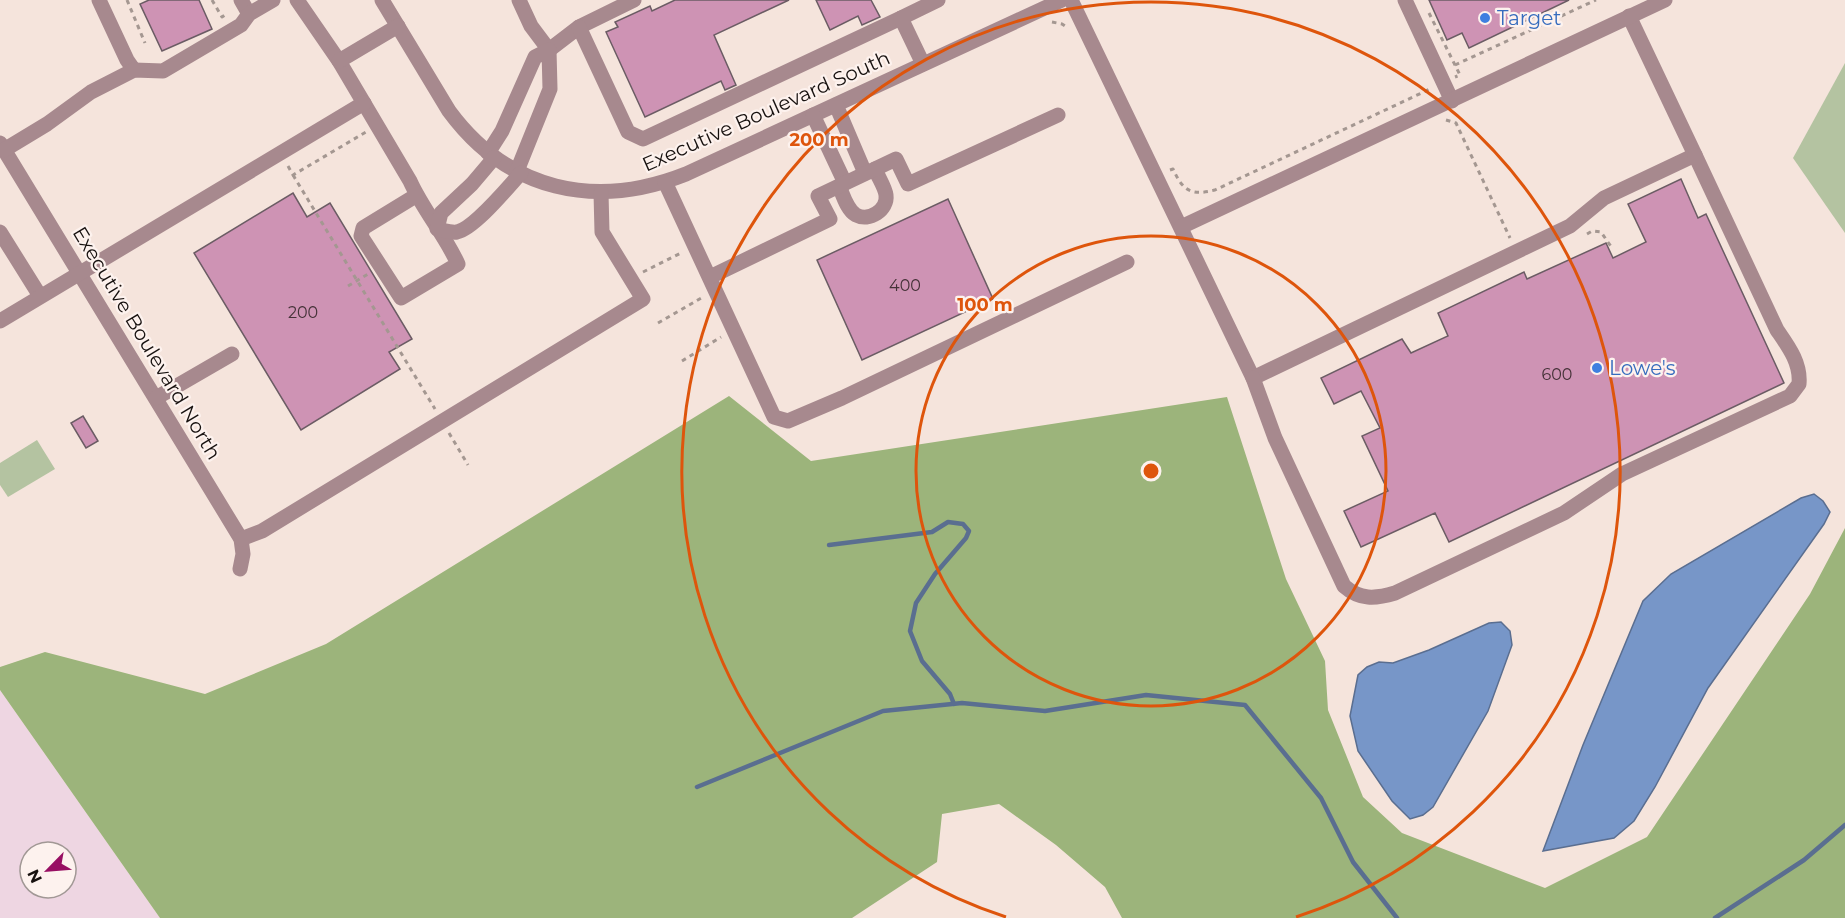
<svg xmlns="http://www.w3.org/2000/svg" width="1845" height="918" font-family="Montserrat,sans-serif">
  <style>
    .industrial { fill: #eed6e2; fill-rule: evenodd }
    .green { fill: #b4c3a1 }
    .forest { fill: #9cb47b }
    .water { fill: #7796c8; stroke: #5a6e90; stroke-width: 1.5 }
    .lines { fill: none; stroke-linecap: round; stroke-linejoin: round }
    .stream { stroke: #5a6e90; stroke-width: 4.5 }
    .building { fill: #ce93b4; stroke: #6b5c64; stroke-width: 1.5 }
    .path { stroke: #a49791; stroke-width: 3; stroke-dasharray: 4.5 4.5; stroke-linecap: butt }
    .minor { stroke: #a7898e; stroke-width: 15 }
    .ring { fill: none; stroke: #de550c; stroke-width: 3 }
    .shop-dot { fill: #3f7fe0; stroke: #fdf2ee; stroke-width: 2 }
    .labels { text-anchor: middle; stroke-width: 4.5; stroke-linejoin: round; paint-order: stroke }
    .number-label { font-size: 16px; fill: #453238 }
    .shop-label { font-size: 20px; fill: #366cbe; stroke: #fdf2ee; text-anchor: start }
    .street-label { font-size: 20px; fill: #17110f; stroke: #fdf2ee }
    .centre { fill: #de550c; stroke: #fdf2ee; stroke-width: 3 }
    .ring-label { font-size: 18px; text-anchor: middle; font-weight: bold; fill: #de550c; stroke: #fdf2ee; stroke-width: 4.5; stroke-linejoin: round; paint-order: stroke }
  </style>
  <rect width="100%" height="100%" fill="#f5e4dc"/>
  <path class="industrial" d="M 0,690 L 160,918 L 0,918 ZM 30,852 L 66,852 L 66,888 L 30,888 Z"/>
  <g class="green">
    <path d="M 1845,63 L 1845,233 L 1793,158 Z"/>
    <path d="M 37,440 L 55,469 L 8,497 L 0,485 L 0,463 Z"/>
  </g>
  <path class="forest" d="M 729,396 L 811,461 L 1227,397 L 1286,579 L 1325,661 L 1328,710 L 1363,797 L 1402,833 L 1545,888 L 1647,837 L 1810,594 L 1845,528 L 1845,918 L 1122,918 L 1105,887 L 1056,845 L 999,804 L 942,814 L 937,862 L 852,918 L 160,918 L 0,690 L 0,667 L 45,652 L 205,694 L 326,644 Z"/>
  <g class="water">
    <path d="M 1814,494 L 1823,501 L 1830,512 L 1824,524 L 1708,688 L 1655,787 L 1634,821 L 1614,838 L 1543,851 L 1583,745 L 1643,601 L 1671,574 L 1801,498 Z"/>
    <path d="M 1501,622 L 1510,631 L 1512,645 L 1488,711 L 1433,807 L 1423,815 L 1410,819 L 1392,801 L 1358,751 L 1350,716 L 1358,675 L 1367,667 L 1379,662 L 1393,663 L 1429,650 L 1489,623 Z"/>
  </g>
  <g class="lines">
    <g class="stream">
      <path d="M 829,545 L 932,532 L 948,522 L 963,524 L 969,531 L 966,538 L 935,574 L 916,603 L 910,631 L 922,661 L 950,694 L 954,704"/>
      <path d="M 697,787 L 883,711 L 962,703 L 1045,711 L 1146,695 L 1245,705 L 1321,798 L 1353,862 L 1397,918"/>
      <path d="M 1715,918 L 1804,860 L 1845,825"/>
    </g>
  </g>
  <g class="building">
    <path d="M 149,0 L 199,0 L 212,29 L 162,51 L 140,4 Z"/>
    <path d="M 675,0 L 789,0 L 714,35 L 736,85 L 725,90 L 721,81 L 645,117 L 606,32 L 618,27 L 615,22 L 650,6 L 652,11 Z"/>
    <path d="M 816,0 L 871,0 L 880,17 L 862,25 L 858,16 L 830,30 Z"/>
    <path d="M 1429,0 L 1569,0 L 1469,48 L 1462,33 L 1447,40 Z"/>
    <path d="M 1681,179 L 1698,218 L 1706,214 L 1784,383 L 1449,542 L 1435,513 L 1361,547 L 1344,511 L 1388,491 L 1362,436 L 1380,428 L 1361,391 L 1334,404 L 1321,378 L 1402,339 L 1411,353 L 1448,336 L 1438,313 L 1524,272 L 1527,279 L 1606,243 L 1613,258 L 1646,242 L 1628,204 Z"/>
    <path d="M 293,193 L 307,217 L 330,203 L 412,339 L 389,352 L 400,369 L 301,430 L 194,253 Z"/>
    <path d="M 948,199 L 993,299 L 862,360 L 817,260 Z"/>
    <path d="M 83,416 L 98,441 L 86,448 L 71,423 Z"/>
  </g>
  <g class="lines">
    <g class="path">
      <path d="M 127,0 L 145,43"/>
      <path d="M 212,0 L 222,17 L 225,15"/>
      <path d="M 1429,13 L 1460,75 L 1455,77"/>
      <path d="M 1052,22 L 1062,24 L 1068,28"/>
      <path d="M 1455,65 L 1596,0"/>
      <path d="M 1446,120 L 1456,123 L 1510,238"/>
      <path d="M 288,166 L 293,175 L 366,132"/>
      <path d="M 1170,170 L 1173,169 C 1183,191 1191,196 1215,190 L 1430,89"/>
      <path d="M 293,175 L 435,409"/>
      <path d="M 1587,234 L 1592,231 L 1601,232 L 1612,248"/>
      <path d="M 643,272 L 683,252"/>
      <path d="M 348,286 L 368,274"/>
      <path d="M 658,323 L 703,297"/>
      <path d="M 682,361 L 721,337"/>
      <path d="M 449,433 L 468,465"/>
    </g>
    <g class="minor">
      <path d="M 99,0 L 127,60 L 134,70"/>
      <path d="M 241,0 L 249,14"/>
      <path d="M 297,0 L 339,61 L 410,181 C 423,210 445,235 458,264 L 401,298 L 361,236 L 363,228 L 417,195"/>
      <path d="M 382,0 L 449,111 C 508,191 595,210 686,174 L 1062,0"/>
      <path d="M 519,0 L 531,26 L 549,50 L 579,27 L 634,0"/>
      <path d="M 1071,0 L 1253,378 L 1570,226 L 1604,198 L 1695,155 L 1629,16"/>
      <path d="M 1405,0 L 1452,101"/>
      <path d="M 579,27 L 628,132 L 643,139 L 901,18"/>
      <path d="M 339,61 L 398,26"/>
      <path d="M 923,64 L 901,18 L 938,0"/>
      <path d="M 836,105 L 865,173"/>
      <path d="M 813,115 L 845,183"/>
      <path d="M 0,143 L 241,539 L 243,554 L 240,569"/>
      <path d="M 4,150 L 47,124 L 91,92 L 134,70 L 163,71 L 241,25 L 249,14 L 273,0"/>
      <path d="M 488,153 L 502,131 L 535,57 L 549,50 L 550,89 L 517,171"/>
      <path d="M 494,158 L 472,184 L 441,213 L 437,229 C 443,230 451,233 457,232 C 475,228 508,187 521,173"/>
      <path d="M 665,182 L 774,417 L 788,421 L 842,398 L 1127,262"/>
      <path d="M 839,186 C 843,195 847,210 856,215 C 869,222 888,210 886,195 C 885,187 878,177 875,169"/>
      <path d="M 1181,227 L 1665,0"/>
      <path d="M 0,232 L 40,296"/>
      <path d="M 710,277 L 830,219 L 818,196 L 896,159 L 908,184 L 1058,115"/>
      <path d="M 0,321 L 364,103"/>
      <path d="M 1253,378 L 1275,438 L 1344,586 C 1360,600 1375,599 1395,593 L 1564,513 L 1622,474 L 1790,396 L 1799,384 C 1801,363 1788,346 1777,330 L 1695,155"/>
      <path d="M 156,398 L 232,354"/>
      <path d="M 241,539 L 262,531 L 643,299 L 602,232 L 601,193"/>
    </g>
  </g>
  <g class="ring">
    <circle cx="1151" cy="471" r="235"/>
    <path d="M1006 917A469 469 0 1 1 1296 917"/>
  </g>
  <g class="shop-dot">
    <circle cx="1485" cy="18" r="6"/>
    <circle cx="1597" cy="368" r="6"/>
  </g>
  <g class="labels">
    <g class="number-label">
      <text x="905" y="291">400</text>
      <text x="303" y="318">200</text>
      <text x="1557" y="380">600</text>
    </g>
    <g class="shop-label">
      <text x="1497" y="25">Target</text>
      <text x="1609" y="375">Lowe's</text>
    </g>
    <g class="street-label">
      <text transform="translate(766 111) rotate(-24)" y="7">Executive Boulevard South</text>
      <text transform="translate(147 343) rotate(59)" y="7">Executive Boulevard North</text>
    </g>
  </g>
  <circle cx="1151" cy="471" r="9" class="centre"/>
  <g class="ring-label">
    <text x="819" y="146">200 m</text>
    <text x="985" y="311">100 m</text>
  </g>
  <g transform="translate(48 870) rotate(245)"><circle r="28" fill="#fdf2ee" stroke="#a19895" stroke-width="1.5"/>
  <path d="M0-4.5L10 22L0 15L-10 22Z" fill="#980f63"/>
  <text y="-9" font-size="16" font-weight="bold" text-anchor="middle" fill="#17110f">N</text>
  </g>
</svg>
